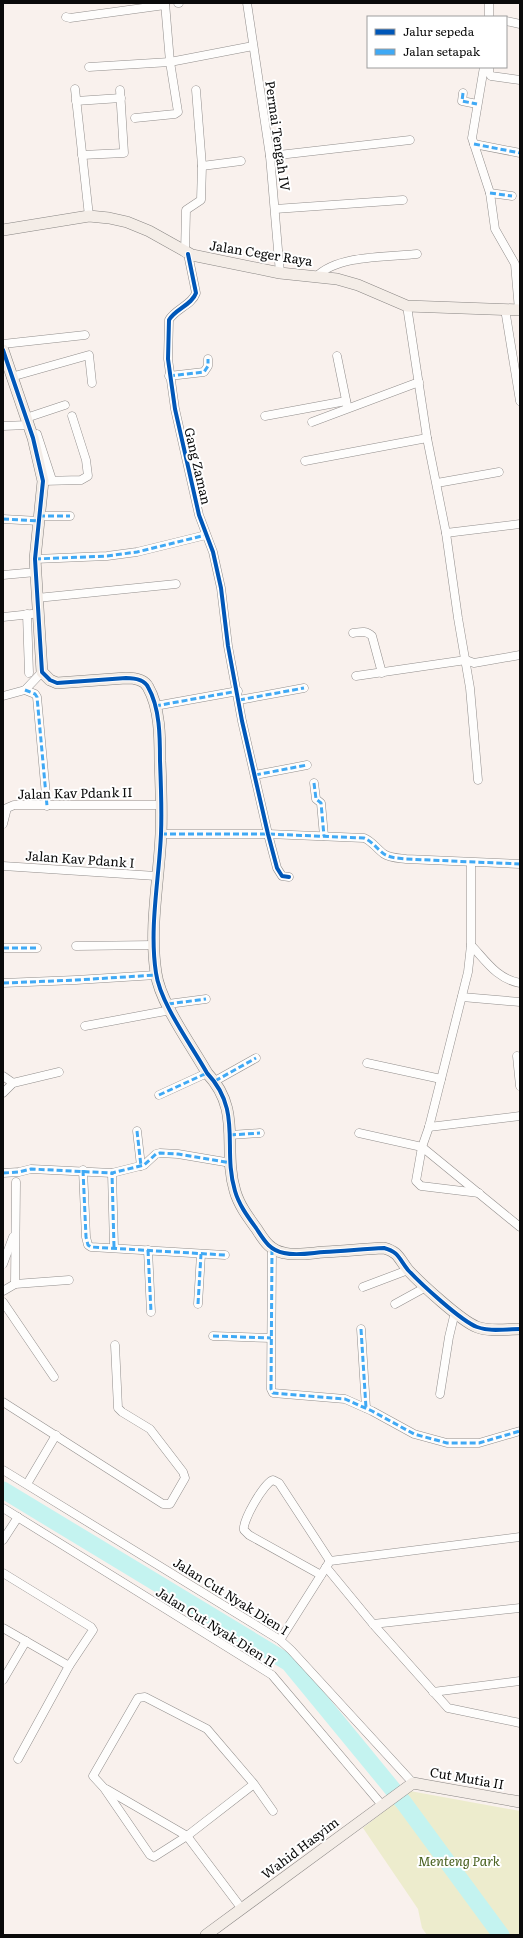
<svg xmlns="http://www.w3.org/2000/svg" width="523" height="1938" font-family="Literata,serif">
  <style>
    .green { fill: #edeccd }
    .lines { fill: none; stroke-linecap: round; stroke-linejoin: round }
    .river { stroke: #c4f3f0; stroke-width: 17 }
    .street-casing { stroke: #928e8c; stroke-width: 9 }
    .secondary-casing { stroke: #888583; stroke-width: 12 }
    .street { stroke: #fefdfc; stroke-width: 8 }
    .secondary { stroke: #f4ede7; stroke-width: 11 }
    .quiet { stroke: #3fa9f5; stroke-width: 3; stroke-dasharray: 6 3; stroke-linecap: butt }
    .cycleway-casing { stroke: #fff; stroke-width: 6 }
    .cycleway { stroke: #0057b8; stroke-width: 4 }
    .labels { text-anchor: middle; stroke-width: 4; stroke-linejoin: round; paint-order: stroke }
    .street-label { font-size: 13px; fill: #0a0a0a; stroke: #fff }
    .park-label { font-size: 13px; font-style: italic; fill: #475f1d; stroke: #fff }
  </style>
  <rect width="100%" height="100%" fill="#f9f1ed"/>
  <path class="green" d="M 410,1791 L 520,1811 L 520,1935 L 427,1935 L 422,1928 L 418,1909 L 363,1828 Z"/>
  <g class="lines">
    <path class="river" d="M 3,1490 L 289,1663 L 404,1803 L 501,1935"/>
    <defs>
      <g id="street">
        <path d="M 178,3 L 179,3"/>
        <path d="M 247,3 L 270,156 L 280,273"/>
        <path d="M 66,17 L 70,18 L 165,5"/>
        <path d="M 489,17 L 489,3"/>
        <path d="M 506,21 L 520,24"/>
        <path d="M 89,67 L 170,62 L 253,46"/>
        <path d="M 484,67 L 472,138 L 490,193 L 495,229 L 515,264 L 519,310"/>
        <path d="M 489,67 L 489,73 L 491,76 L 520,80"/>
        <path d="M 75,89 L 89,216"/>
        <path d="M 463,93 L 462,101 L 477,104"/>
        <path d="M 76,101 L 121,98"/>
        <path d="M 135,118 L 175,114 L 178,112 L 170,62 L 165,3"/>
        <path d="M 474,144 L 520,153"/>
        <path d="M 82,155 L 124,153 L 120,90"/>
        <path d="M 270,156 L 410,140"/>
        <path d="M 202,166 L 241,161"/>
        <path d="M 490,193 L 512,196"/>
        <path d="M 275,209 L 403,200"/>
        <path d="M 185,253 L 186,210 L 201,200 L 202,166 L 196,90"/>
        <path d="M 188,254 L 196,293 C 192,305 175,309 169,320 L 168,359 L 175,409 L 199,515 L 213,552 L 221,588 L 228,646 L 242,721 L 268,834 L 277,868 L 282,876 L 289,877"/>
        <path d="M 316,277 C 337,255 387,257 417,254"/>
        <path d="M 407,306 L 427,438 L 446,533 L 458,618 L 470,688 L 478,780"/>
        <path d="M 505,309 L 520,401"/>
        <path d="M 3,344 L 85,335"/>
        <path d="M 337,356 L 347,405"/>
        <path d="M 169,376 L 204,372 L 208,366 L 208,359"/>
        <path d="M 11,377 L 89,355 L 92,383"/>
        <path d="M 265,416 L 346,401"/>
        <path d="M 26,418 L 65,405"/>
        <path d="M 312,422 L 419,382"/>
        <path d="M 3,426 L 28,425"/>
        <path d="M 37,434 L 52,480"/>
        <path d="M 305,461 L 427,438"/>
        <path d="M 43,481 L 81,480 L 88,476 L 86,460 L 72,416"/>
        <path d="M 437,483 L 499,472"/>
        <path d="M 39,516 L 70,516"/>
        <path d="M 3,519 L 39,521"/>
        <path d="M 446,533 L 520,524"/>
        <path d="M 35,559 L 107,556 L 137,552 L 206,535"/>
        <path d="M 3,575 L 36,572"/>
        <path d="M 37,598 L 176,584"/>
        <path d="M 27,614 L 29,673"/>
        <path d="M 3,617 L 32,614"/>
        <path d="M 353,633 C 360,632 366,630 372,636 L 382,673"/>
        <path d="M 356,676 L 466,660 L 474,663 L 520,655"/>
        <path d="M 25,690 L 35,694 L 37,697 L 47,806"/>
        <path d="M 3,696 L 25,690 L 42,672"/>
        <path d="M 239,700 L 304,688"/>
        <path d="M 155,706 L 238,691"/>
        <path d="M 255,775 L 307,765"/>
        <path d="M 314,783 L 316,799 L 321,803 L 324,836"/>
        <path d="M 3,824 L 7,808 L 14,805 L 161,805"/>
        <path d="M 161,834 L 268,834 L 364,838 C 372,841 377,849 384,854 C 390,858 398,858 406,859 L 520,864"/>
        <path d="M 471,863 L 471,945 L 468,972 L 429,1127 L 422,1147 L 416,1181 L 421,1186 L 479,1193"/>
        <path d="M 3,866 L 156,876"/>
        <path d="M 471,945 C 486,961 497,979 520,983"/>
        <path d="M 76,946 L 154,945"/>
        <path d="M 3,948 L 37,948"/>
        <path d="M 3,983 L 76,980 L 156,975"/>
        <path d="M 462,997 L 520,1002"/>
        <path d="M 168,1004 L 206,999"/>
        <path d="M 85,1026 L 171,1010"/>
        <path d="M 517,1056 L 520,1086"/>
        <path d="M 367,1063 L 441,1079"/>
        <path d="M 3,1076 L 13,1083"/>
        <path d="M 215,1081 L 256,1058"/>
        <path d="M 3,1093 L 13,1083 L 59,1072"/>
        <path d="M 159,1095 L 207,1073"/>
        <path d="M 429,1127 L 520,1116"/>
        <path d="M 137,1131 L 141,1166"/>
        <path d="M 359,1133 L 422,1147 L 520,1227"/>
        <path d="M 230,1135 L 260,1133"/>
        <path d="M 83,1170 L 86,1237 L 88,1245 L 91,1247 L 225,1255"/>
        <path d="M 3,1173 L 19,1172 L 31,1169 L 112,1173"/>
        <path d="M 114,1247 L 112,1173 L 144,1165 L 156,1154 L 160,1153 L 178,1154 L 231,1163"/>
        <path d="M 272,1249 L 271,1389 L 273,1393 L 345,1399 L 372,1411 L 414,1434 L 447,1443 L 479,1443 L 520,1431"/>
        <path d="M 148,1250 L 151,1312"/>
        <path d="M 3,1264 L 13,1237"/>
        <path d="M 15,1284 L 16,1182"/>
        <path d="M 363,1287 L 408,1270"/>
        <path d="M 3,1291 L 15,1284 L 69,1280"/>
        <path d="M 3,1302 L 54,1377"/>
        <path d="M 198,1304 L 201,1254"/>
        <path d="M 395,1304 L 426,1287"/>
        <path d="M 361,1329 L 366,1408"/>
        <path d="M 213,1336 L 271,1338"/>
        <path d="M 440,1394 L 449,1337 L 455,1312"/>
        <path d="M 3,1402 L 163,1504 L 170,1504 L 185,1478 L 183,1472 L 150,1429 L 122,1412 L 118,1408 L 115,1345"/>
        <path d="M 3,1470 L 280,1640 L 291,1650 L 413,1783"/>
        <path d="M 27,1484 L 56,1435"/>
        <path d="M 3,1508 L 272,1675 L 382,1805"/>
        <path d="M 3,1540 L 18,1517"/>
        <path d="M 326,1567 L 373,1624 L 448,1708 L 520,1723"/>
        <path d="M 3,1573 L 91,1627 L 93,1630 L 69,1666 L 18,1759"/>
        <path d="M 321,1575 L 249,1535 L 244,1530 C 242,1521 264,1483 273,1480 L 279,1483 L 330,1561"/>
        <path d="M 373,1624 L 520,1608"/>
        <path d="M 3,1628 L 69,1666"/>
        <path d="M 280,1640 L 330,1561 L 520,1537"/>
        <path d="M 3,1680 L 26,1641"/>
        <path d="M 433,1692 L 520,1681"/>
        <path d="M 254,1784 L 187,1836 L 154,1857 L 150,1855 L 104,1788 L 93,1776 L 138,1698 L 145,1697 L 207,1729 L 254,1784 L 273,1811"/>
        <path d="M 106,1789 L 187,1836 L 242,1909"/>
      </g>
      <g id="secondary">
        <path d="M 3,230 L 89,216 L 109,218 L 127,222 L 149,231 L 192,255 L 280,273 L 337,279 L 358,285 L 407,306 L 520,310"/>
        <path d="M 3,350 L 33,438 L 43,481 L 35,559 L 42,672 L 50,680 L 57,683 L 126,678 C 134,678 144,679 148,687 C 160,708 160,737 160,761 C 161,785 162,810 161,834 C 159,880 149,928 156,973 C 160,1003 192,1046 207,1073 C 243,1111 222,1148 235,1191 C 239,1205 248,1217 256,1228 C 264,1240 269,1250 284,1253 C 297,1256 311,1253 324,1252 C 344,1251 364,1249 384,1248 C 399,1252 399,1259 408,1270 C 420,1283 461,1321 477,1327 C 490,1332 506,1329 520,1329"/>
        <path d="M 206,1935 L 413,1783 L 520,1802"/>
      </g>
    </defs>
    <use href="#street" class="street-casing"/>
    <use href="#secondary" class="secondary-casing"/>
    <use href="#street" class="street"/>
    <use href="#secondary" class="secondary"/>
    <g class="quiet">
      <path d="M 463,93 L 462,101 L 477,104"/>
      <path d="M 474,144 L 520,153"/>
      <path d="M 490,193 L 512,196"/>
      <path d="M 169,376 L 204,372 L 208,366 L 208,359"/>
      <path d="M 39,516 L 70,516"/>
      <path d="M 3,519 L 39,521"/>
      <path d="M 35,559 L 107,556 L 137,552 L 206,535"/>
      <path d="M 25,690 L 35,694 L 37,697 L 47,806"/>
      <path d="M 239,700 L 304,688"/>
      <path d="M 155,706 L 238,691"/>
      <path d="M 255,775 L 307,765"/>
      <path d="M 314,783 L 316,799 L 321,803 L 324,836"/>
      <path d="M 161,834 L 268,834 L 364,838 C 372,841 377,849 384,854 C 390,858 398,858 406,859 L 520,864"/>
      <path d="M 3,948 L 37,948"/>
      <path d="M 3,983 L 76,980 L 156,975"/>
      <path d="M 168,1004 L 206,999"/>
      <path d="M 215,1081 L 256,1058"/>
      <path d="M 159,1095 L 207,1073"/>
      <path d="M 137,1131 L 141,1166"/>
      <path d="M 230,1135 L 260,1133"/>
      <path d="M 83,1170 L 86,1237 L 88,1245 L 91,1247 L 225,1255"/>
      <path d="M 3,1173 L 19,1172 L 31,1169 L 112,1173"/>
      <path d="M 114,1247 L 112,1173 L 144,1165 L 156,1154 L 160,1153 L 178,1154 L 231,1163"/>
      <path d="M 272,1249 L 271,1389 L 273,1393 L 345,1399 L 372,1411 L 414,1434 L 447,1443 L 479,1443 L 520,1431"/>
      <path d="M 148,1250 L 151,1312"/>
      <path d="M 198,1304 L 201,1254"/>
      <path d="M 361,1329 L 366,1408"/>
      <path d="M 213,1336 L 271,1338"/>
    </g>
    <defs>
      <g id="cycleway">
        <path d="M 188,254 L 196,293 C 192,305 175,309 169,320 L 168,359 L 175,409 L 199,515 L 213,552 L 221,588 L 228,646 L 242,721 L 268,834 L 277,868 L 282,876 L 289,877"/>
        <path d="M 3,350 L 33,438 L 43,481 L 35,559 L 42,672 L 50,680 L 57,683 L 126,678 C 134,678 144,679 148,687 C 160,708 160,737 160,761 C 161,785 162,810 161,834 C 159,880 149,928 156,973 C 160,1003 192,1046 207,1073 C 243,1111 222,1148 235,1191 C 239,1205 248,1217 256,1228 C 264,1240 269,1250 284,1253 C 297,1256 311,1253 324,1252 C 344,1251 364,1249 384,1248 C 399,1252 399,1259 408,1270 C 420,1283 461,1321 477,1327 C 490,1332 506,1329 520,1329"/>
      </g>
    </defs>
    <use href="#cycleway" class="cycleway-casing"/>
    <use href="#cycleway" class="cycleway"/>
  </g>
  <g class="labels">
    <g class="street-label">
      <text transform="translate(278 136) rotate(82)" y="5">Permai Tengah IV</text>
      <text transform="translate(261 253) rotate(9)" y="5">Jalan Ceger Raya</text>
      <text transform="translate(198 466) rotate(77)" y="5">Gang Zaman</text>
      <text transform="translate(75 793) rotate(-1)" y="5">Jalan Kav Pdank II</text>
      <text transform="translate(80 859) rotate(4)" y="5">Jalan Kav Pdank I</text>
      <text transform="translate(231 1596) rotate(32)" y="5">Jalan Cut Nyak Dien I</text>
      <text transform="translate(216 1627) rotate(32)" y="5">Jalan Cut Nyak Dien II</text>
      <text transform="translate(467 1778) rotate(10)" y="5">Cut Mutia II</text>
      <text transform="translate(300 1848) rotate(-37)" y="5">Wahid Hasyim</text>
    </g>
    <g class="park-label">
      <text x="459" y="1866">Menteng Park</text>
    </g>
  </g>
  <rect width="523" height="1938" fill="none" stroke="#0a0a0a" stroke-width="8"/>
  <rect x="367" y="16" width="140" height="52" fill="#ffffff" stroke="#9d9d9d"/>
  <rect x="375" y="29" width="20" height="6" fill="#0057b8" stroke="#9d9d9d"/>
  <text x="403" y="36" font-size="12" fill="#0a0a0a">Jalur sepeda</text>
  <rect x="375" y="49" width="20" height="6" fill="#3fa9f5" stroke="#9d9d9d"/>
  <text x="403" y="56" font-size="12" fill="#0a0a0a">Jalan setapak</text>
</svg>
